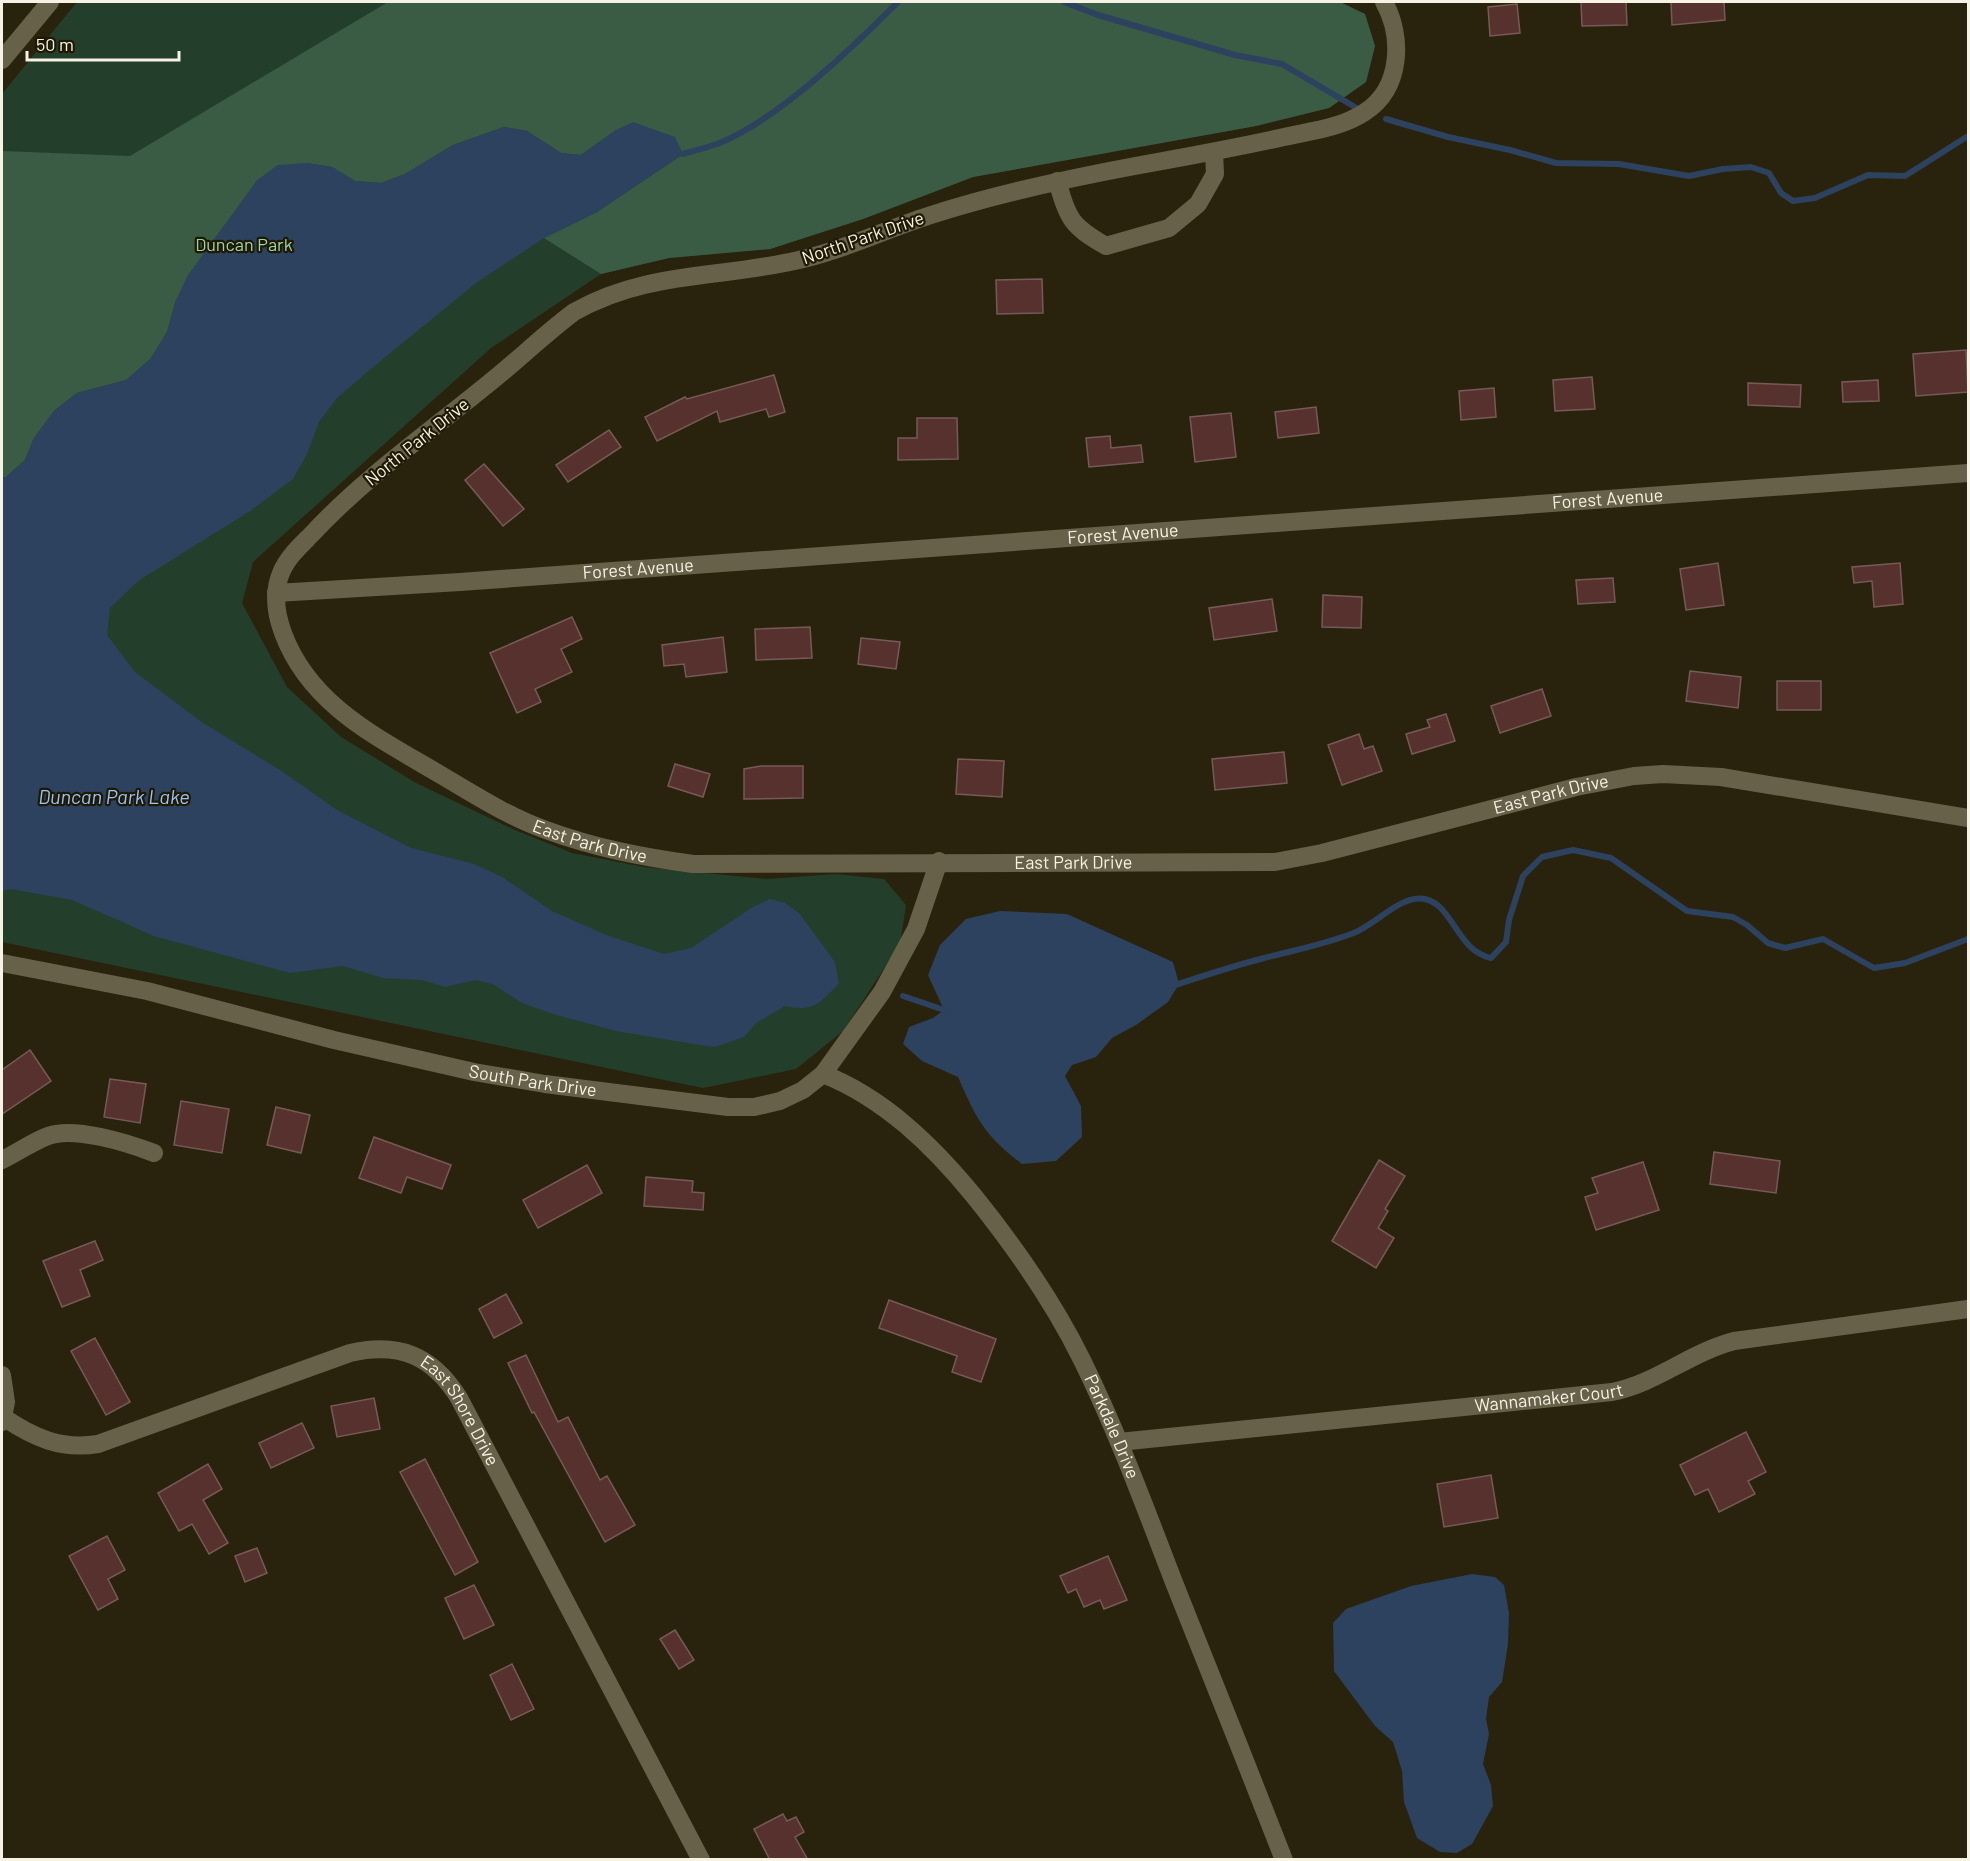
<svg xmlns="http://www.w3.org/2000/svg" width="1970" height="1861" font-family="Barlow,sans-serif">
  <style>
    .green { fill: #233f2b }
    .forest { fill: #3a5c44 }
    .water { fill: #2c425e }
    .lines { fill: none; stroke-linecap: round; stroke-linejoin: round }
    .stream { stroke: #2c425e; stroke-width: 6 }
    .building { fill: #57312d; stroke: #765a57; stroke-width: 1.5 }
    .minor { stroke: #686149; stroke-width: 18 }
    .labels { text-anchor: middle; stroke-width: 4.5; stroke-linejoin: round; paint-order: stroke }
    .street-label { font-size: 18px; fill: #f6f2e4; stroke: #1f1904 }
    .park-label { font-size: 18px; fill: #9ad5a9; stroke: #1f1904 }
    .water-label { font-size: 20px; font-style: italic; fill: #9ac4f7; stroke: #1f1904 }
  </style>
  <rect width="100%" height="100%" fill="#29230d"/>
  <path class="green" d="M 77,2 L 1340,2 L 1365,14 L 1375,46 L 1366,82 L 1329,108 L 1256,126 L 973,177 L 863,219 L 770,249 L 669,258 L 601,274 L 491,348 L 253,562 L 242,603 L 287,687 L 341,737 L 416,783 L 515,830 L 572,853 L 644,867 L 767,879 L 836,874 L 884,879 L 906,905 L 900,944 L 843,1031 L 796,1069 L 703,1088 L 2,942 L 2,94 Z"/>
  <path class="forest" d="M 388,2 L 1340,2 L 1365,14 L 1375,46 L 1366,82 L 1329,108 L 1256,126 L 973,177 L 863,219 L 770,249 L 669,258 L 601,274 L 544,238 L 597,212 L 683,154 L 616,130 L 581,155 L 561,153 L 527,131 L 504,127 L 453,145 L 405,174 L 381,183 L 355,181 L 332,167 L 306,163 L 176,300 L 167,332 L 151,358 L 140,370 L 126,380 L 77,393 L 54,411 L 34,438 L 25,460 L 6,477 L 2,477 L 2,151 L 130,156 Z"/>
  <g class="water">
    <path d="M 633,122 L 675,137 L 683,154 L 597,212 L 544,238 L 476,283 L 372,368 L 337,398 L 319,422 L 307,454 L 293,479 L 250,511 L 138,581 L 110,608 L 107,635 L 135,672 L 203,723 L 280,770 L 337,810 L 411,848 L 474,864 L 502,877 L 552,911 L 606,935 L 664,954 L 691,948 L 753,907 L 770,899 L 785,903 L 799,913 L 835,962 L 839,983 C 819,1004 814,1012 785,1006 L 756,1023 L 744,1037 L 715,1047 L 700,1045 L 616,1031 L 553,1014 L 522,1003 L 493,984 L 475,980 L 445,987 L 422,980 L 383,978 L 343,966 L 290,973 L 154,936 L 72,900 L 11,889 L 2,891 L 2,477 L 6,477 L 25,460 L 34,438 L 54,411 L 77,393 L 126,380 L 151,358 L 167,332 L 176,300 L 188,275 L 257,180 L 278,165 L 306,163 L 332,167 L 355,181 L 381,183 L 405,174 L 453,145 L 504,127 L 527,131 L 561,153 L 581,155 L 616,130 Z"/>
    <path d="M 1000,911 L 1067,914 L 1173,962 L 1179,984 L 1168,1002 L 1136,1025 L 1112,1038 L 1096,1057 L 1072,1065 L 1065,1076 L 1081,1106 L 1082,1137 L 1056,1161 L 1022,1164 C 984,1135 977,1120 958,1077 L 922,1061 L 903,1044 L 909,1027 L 933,1018 L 944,1010 L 928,975 L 940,945 L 966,919 Z"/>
    <path d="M 1472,1574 L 1495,1577 L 1504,1585 L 1509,1613 L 1508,1644 L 1502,1682 L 1489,1697 L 1486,1719 L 1489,1734 L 1483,1764 L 1491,1785 L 1493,1806 L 1472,1844 L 1457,1853 L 1440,1852 L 1417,1838 L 1404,1802 L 1402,1771 L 1393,1742 L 1375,1726 L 1334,1671 L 1333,1623 L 1346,1609 L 1411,1586 Z"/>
  </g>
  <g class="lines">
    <g class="stream">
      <path d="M 1064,2 L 1098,15 L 1235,55 L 1282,64 L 1360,110"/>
      <path d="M 1386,119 L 1448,137 L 1510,150 L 1556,163 L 1619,164 L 1689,176 L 1723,169 L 1751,167 L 1769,173 L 1781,193 L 1793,201 L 1815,198 L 1868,175 L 1905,176 L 1968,136"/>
      <path d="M 683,154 C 696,150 710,147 722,142 C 782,116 852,48 898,2"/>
      <path d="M 1172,986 C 1203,976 1233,966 1264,958 C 1295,950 1327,944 1356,932 C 1377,923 1402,894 1425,899 C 1453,905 1457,951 1491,958 L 1506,942 L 1509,920 L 1523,876 L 1542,857 L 1573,850 L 1611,858 L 1687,911 L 1733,917 L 1747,925 L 1768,943 L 1785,948 L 1823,939 L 1874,968 L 1905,963 L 1968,939"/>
      <path d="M 903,996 L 950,1012"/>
    </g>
  </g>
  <g class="building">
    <path d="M 1581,2 L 1626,2 L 1627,25 L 1582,26 Z"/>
    <path d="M 1671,2 L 1724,2 L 1725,20 L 1672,25 Z"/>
    <path d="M 1517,4 L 1520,33 L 1490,36 L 1488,7 Z"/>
    <path d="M 1042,279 L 1043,313 L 997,314 L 996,280 Z"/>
    <path d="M 1966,350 L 1968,392 L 1916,396 L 1913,354 Z"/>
    <path d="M 774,375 L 785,412 L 769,417 L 766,409 L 720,422 L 717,411 L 657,441 L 645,417 L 685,397 L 687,399 Z"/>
    <path d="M 1592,377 L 1595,409 L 1555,411 L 1553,380 Z"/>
    <path d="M 1878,380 L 1879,401 L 1843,402 L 1842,382 Z"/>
    <path d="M 1748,383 L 1801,385 L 1800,407 L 1748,405 Z"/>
    <path d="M 1494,388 L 1496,417 L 1461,420 L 1459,391 Z"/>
    <path d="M 1316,407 L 1319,433 L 1278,438 L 1275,412 Z"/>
    <path d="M 1231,413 L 1236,457 L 1195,462 L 1190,417 Z"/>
    <path d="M 917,418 L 957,418 L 958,459 L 898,460 L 898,438 L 917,438 Z"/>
    <path d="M 609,430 L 621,447 L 568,482 L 556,465 Z"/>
    <path d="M 1110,436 L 1111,448 L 1141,445 L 1143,462 L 1089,467 L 1086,438 Z"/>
    <path d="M 484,464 L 524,509 L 503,526 L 465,480 Z"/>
    <path d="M 1718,563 L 1724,605 L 1686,610 L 1680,569 Z"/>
    <path d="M 1900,563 L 1903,604 L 1874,607 L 1872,581 L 1854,583 L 1852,567 Z"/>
    <path d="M 1613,578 L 1615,602 L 1578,604 L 1576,580 Z"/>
    <path d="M 1323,595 L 1362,597 L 1361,628 L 1322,627 Z"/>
    <path d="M 1272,599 L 1277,631 L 1214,640 L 1209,608 Z"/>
    <path d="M 572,617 L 582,639 L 561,649 L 572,672 L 535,689 L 541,702 L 517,713 L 490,653 Z"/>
    <path d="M 810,627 L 812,658 L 756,660 L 755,629 Z"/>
    <path d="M 723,637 L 727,672 L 686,677 L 684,664 L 664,666 L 662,645 Z"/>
    <path d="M 861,638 L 900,642 L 896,669 L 858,664 Z"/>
    <path d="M 1690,671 L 1741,677 L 1738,708 L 1686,701 Z"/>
    <rect x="1777" y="681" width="44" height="29"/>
    <path d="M 1542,689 L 1551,716 L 1500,733 L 1491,706 Z"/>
    <path d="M 1446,714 L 1455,741 L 1412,754 L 1406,734 L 1430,727 L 1427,720 Z"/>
    <path d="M 1359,734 L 1364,749 L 1373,746 L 1382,771 L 1342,785 L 1328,745 Z"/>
    <path d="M 1284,752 L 1287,783 L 1215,790 L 1212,759 Z"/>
    <path d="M 958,759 L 1004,761 L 1002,797 L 956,794 Z"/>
    <path d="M 675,764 L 710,774 L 703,797 L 668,786 Z"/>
    <path d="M 761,766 L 803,766 L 803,798 L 744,799 L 744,769 Z"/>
    <path d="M 30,1050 L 51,1081 L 2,1114 L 2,1070 Z"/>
    <path d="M 110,1079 L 146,1084 L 140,1123 L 104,1117 Z"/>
    <path d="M 181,1101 L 229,1109 L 222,1153 L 174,1145 Z"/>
    <path d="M 276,1107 L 310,1115 L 301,1153 L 267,1145 Z"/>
    <path d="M 374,1137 L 451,1165 L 442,1189 L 407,1177 L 401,1193 L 359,1178 Z"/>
    <path d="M 1714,1152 L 1780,1161 L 1776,1193 L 1710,1184 Z"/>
    <path d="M 1379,1160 L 1405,1176 L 1385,1209 L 1388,1211 L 1378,1228 L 1394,1238 L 1376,1268 L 1332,1241 Z"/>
    <path d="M 1643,1162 L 1659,1210 L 1596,1230 L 1585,1197 L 1598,1193 L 1592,1178 Z"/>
    <path d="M 587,1165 L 602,1193 L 538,1228 L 523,1200 Z"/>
    <path d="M 646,1177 L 693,1181 L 692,1192 L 704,1193 L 703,1210 L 644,1206 Z"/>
    <path d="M 95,1241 L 103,1260 L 80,1270 L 90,1296 L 62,1307 L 43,1261 Z"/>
    <path d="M 506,1294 L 522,1323 L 494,1338 L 479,1309 Z"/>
    <path d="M 889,1300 L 996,1339 L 981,1382 L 952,1372 L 957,1356 L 879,1328 Z"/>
    <path d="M 95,1338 L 130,1402 L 106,1415 L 71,1351 Z"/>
    <path d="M 526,1355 L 558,1422 L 568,1417 L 600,1480 L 607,1476 L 635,1525 L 605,1542 L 534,1412 L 532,1413 L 508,1363 Z"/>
    <path d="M 374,1398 L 380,1429 L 337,1437 L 331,1406 Z"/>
    <path d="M 302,1423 L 314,1448 L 271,1468 L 259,1443 Z"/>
    <path d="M 1746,1432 L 1766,1472 L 1748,1481 L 1755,1494 L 1719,1512 L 1708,1489 L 1695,1495 L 1680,1465 Z"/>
    <path d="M 425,1459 L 478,1562 L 455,1575 L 400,1472 Z"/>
    <path d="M 208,1464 L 222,1489 L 203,1500 L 228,1543 L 209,1554 L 192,1524 L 179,1531 L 158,1493 Z"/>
    <path d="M 1491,1475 L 1498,1518 L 1444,1527 L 1437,1484 Z"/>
    <path d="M 107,1536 L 125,1570 L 108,1579 L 118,1599 L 98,1610 L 69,1556 Z"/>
    <path d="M 257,1548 L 267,1573 L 245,1582 L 235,1556 Z"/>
    <path d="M 1108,1556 L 1127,1600 L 1104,1609 L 1100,1600 L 1084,1607 L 1076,1589 L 1068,1593 L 1060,1576 Z"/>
    <path d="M 474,1585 L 494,1625 L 464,1639 L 445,1598 Z"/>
    <path d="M 675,1630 L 694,1660 L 679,1669 L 660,1639 Z"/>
    <path d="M 512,1664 L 534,1709 L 511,1720 L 490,1675 Z"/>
    <path d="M 783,1814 L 787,1821 L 796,1817 L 804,1832 L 795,1837 L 808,1860 L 770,1860 L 754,1829 Z"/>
  </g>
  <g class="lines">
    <g class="minor">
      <path id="s1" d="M 1384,2 C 1403,36 1402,88 1365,112 C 1341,128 1311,131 1284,137 C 1235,148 1185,157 1135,166 C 1065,179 996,194 928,216 C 887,229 849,248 807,258 C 727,279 649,269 574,312 C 542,336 514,364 483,388 C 424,436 362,480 310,536 C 299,547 287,558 281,573 C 273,592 276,614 283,633 C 310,706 379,738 441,775 C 475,795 509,817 546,830 C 595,848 642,857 693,864 L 1275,862 L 1322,853 L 1576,787 L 1634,776 L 1663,774 L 1721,777 L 1968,818"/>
      <path d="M 2,60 L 50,2"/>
      <path d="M 1057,181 C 1069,220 1070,225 1106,246 L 1169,228 L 1198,204 L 1215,174 L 1214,152"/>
      <path id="s2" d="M 276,593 L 460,582 L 1968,473"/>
      <path id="s3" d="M 2,963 L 147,991 L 334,1040 L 474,1072 L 545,1084 L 728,1107 L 754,1107 L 780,1101 L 803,1090 L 823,1074 L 882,992 L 916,929 L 939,861"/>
      <path id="s4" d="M 823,1074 C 884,1098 933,1146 974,1196 C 1015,1247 1053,1301 1082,1360 C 1118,1433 1146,1510 1175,1585 C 1212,1677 1248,1768 1284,1860"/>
      <path d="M 2,1160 C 17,1153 32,1142 48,1136 C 74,1126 128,1143 154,1153"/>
      <path d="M 2,1375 L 6,1402 L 2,1422"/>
      <path id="s5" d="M 3,1417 C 34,1438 61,1450 98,1444 L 350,1353 C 399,1342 432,1355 459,1398 L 701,1860"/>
      <path id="s6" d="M 1119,1442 L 1612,1392 C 1657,1383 1689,1353 1734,1341 L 1968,1309"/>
    </g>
  </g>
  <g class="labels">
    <g class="street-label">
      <text transform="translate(863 238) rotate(-19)" y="6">North Park Drive</text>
      <text transform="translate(417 442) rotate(-39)" y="6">North Park Drive</text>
      <text dy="6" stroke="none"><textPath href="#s2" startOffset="1335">Forest Avenue</textPath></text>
      <text dy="6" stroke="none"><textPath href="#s2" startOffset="849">Forest Avenue</textPath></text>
      <text dy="6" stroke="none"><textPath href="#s2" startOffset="363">Forest Avenue</textPath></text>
      <text dy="6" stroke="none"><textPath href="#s1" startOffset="2750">East Park Drive</textPath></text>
      <text dy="6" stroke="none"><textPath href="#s1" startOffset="1778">East Park Drive</textPath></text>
      <text dy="6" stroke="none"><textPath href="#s1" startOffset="2264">East Park Drive</textPath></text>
      <text dy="6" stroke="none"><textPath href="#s3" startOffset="544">South Park Drive</textPath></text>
      <text dy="6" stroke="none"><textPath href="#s6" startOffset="432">Wannamaker Court</textPath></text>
      <text dy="6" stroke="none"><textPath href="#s5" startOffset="508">East Shore Drive</textPath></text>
      <text dy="6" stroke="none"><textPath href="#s4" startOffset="466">Parkdale Drive</textPath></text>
    </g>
    <g class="park-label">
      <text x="244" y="251">Duncan Park</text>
    </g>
    <g class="water-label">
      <text x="114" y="804">Duncan Park Lake</text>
    </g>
  </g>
  <rect width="1970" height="1861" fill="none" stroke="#f6f2e4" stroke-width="6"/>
  <path d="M27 51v9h152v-9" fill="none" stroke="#f6f2e4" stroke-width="3"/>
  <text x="36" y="51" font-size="18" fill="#f6f2e4" stroke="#1f1904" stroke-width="4.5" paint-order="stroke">50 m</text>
</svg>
